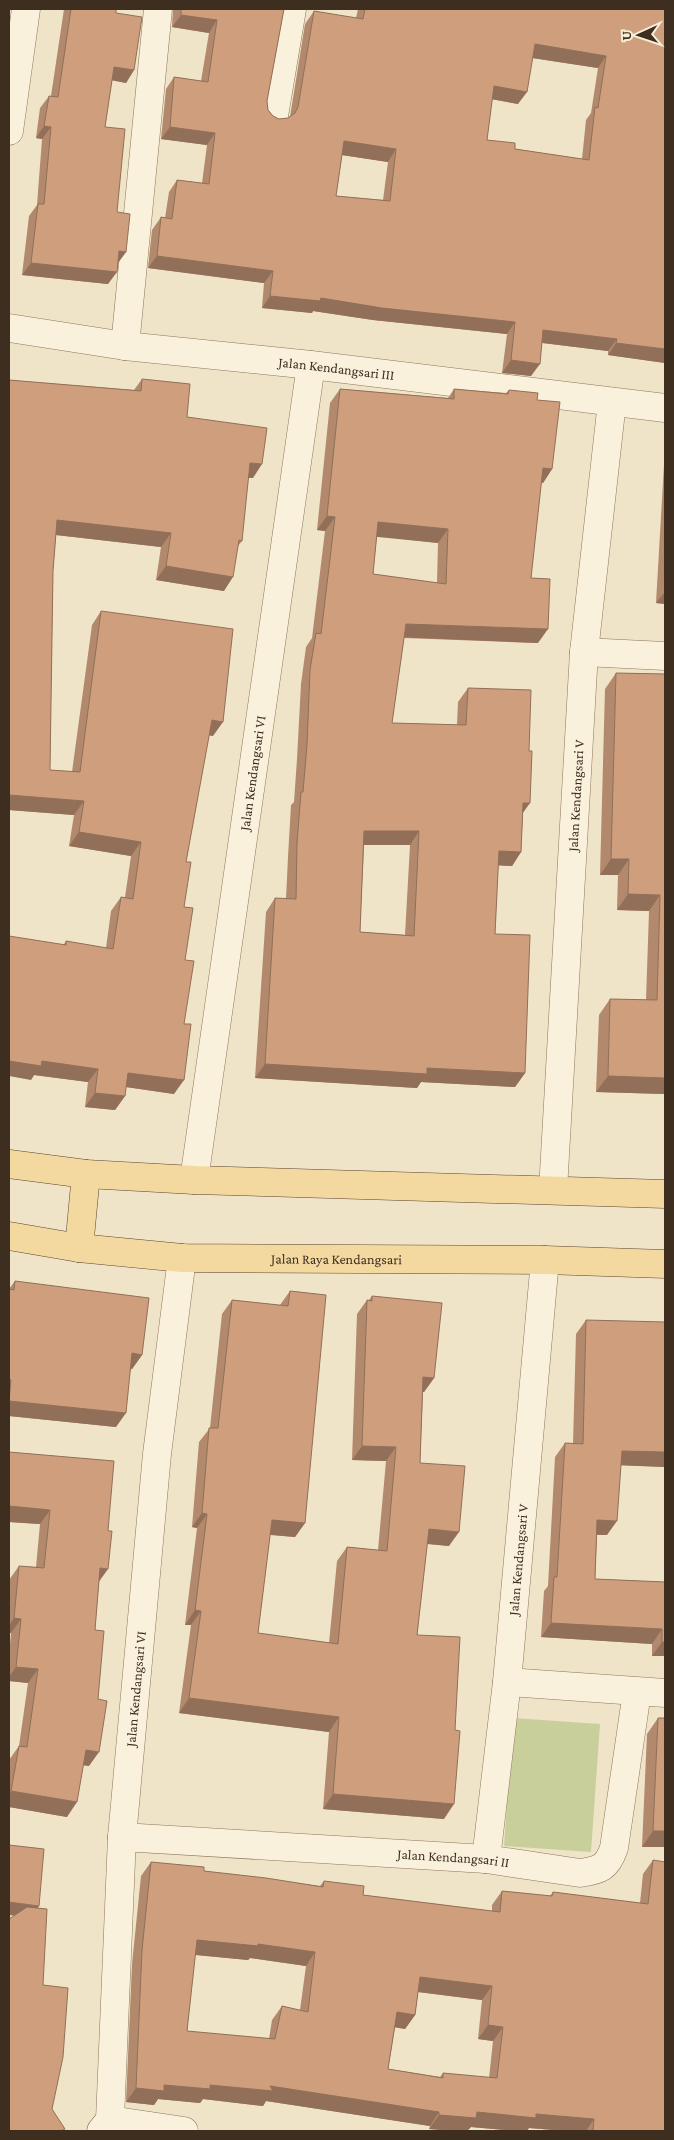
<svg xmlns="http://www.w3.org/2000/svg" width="674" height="2140" font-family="'Crimson Pro',serif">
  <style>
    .green { fill: #c9cf9b }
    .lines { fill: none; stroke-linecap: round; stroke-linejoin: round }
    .minor-casing { stroke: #8d765c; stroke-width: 29 }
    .major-casing { stroke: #5b4430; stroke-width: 29 }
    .minor { stroke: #faf1dc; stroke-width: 28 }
    .major { stroke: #f3d9a0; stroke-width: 28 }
    .wall { fill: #b2896c; fill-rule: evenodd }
    .shaded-wall { fill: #916f58 }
    .building { fill: #cf9f7d; stroke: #916f58; fill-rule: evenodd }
    .labels { text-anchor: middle; stroke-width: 4; stroke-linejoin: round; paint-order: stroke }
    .street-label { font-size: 14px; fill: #3d2e20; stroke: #f7eed8 }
  </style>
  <rect width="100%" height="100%" fill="#f0e4c8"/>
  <path class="green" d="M 513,1718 L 600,1724 L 591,1852 L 504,1846 Z"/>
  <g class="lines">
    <defs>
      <g id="minor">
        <path d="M 274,116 L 292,9"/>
        <path d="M 9,131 L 26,9"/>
        <path id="s1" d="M 9,328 L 125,346 L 311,365 L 665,408"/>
        <path d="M 125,346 L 158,9"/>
        <path d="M 584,652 L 665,656"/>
        <path id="s2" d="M 194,1180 L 311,365"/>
        <path id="s3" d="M 553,1190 L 584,652 L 612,402"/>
        <path d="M 507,1682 L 665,1693"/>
        <path id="s4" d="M 122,1837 L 486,1859 L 580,1873 C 600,1870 607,1868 614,1848 L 637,1692"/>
        <path id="s5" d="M 486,1859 L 507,1682 L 545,1260"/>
        <path id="s6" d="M 110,2120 L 122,1837 L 157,1454 L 182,1258"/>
        <path d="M 101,2131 L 110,2120 L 184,2131"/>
      </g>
      <g id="major">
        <path d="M 9,1164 L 86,1174 L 194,1180 L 665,1194"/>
        <path id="s7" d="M 9,1236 L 79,1248 L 182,1258 L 545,1260 L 665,1264"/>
        <path d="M 79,1248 L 86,1174"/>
      </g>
    </defs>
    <use href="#minor" class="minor-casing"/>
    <use href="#major" class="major-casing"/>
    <use href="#minor" class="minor"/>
    <use href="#major" class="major"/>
  </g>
  <g class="wall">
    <path d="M 64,9 L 116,9 L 116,13 L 134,70 L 126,83 L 112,80 L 105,127 L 117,212 L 126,252 L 118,263 L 108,284 L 22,275 L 29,216 L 37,205 L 42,139 L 36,138 L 40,108 L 49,96 L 51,96 Z"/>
    <path d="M 173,9 L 284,9 L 267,101 L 268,110 L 273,116 L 279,119 L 288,118 L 290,117 L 305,24 L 314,11 L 356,18 L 358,9 L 665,9 L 665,363 L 608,355 L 608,351 L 542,343 L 531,376 L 502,373 L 507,334 L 373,320 L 313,311 L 312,313 L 262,308 L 264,283 L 148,268 L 152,230 L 161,217 L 165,218 L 169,192 L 177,180 L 202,183 L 207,145 L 161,139 L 166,89 L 174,77 L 201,81 L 209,33 L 172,27 ZM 532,58 L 598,68 L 591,113 L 586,120 L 582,159 L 515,149 L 487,140 L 492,99 L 518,104 ZM 342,155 L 388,162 L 383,200 L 336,196 Z"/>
    <path d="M 142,379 L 187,417 L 253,478 L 248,478 L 242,541 L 238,546 L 224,591 L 156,580 L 161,547 L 56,535 L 53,571 L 50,770 L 72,772 L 92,625 L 101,611 L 213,736 L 209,735 L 186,862 L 184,907 L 185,960 L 174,1094 L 126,1087 L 125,1096 L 115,1110 L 85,1107 L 88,1082 L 34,1075 L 31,1080 L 64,944 L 66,941 L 106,948 L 111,911 L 121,897 L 125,897 L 131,856 L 69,846 L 74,815 L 9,810 L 9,380 L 134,390 Z"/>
    <path d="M 340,389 L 448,398 L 454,389 L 506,393 L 509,390 L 537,400 L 552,469 L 543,483 L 541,483 L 531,578 L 538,643 L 404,638 L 392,723 L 457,725 L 458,702 L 468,688 L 523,813 L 521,852 L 512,866 L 498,865 L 495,934 L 525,1073 L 515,1087 L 421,1082 L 417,1088 L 255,1078 L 266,912 L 275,898 L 286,899 L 288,857 L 291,805 L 294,802 L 297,759 L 301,684 L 306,647 L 312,638 L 325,531 L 317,530 L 330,403 ZM 377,536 L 438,543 L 437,583 L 373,574 ZM 364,845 L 410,845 L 405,935 L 360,932 Z"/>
    <path d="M 665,447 L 665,604 L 656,603 Z"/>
    <path d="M 616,673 L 665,674 L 665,1094 L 596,1092 L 599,1015 L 610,999 L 646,1000 L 649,911 L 617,910 L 618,875 L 600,875 L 605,689 Z"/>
    <path d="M 15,1281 L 142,1355 L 132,1369 L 131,1369 L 116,1427 L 9,1416 L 9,1289 Z"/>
    <path d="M 290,1291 L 305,1523 L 295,1537 L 270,1535 L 258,1633 L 329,1643 L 337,1561 L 347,1547 L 378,1550 L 386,1461 L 352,1460 L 357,1314 L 367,1300 L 369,1300 L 372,1296 L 434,1378 L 424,1392 L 423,1392 L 420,1463 L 449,1546 L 427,1544 L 417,1635 L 444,1819 L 323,1809 L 329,1732 L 179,1713 L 191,1625 L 185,1625 L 197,1528 L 192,1527 L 199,1442 L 210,1428 L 222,1314 L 232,1300 L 280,1305 Z"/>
    <path d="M 586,1320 L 665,1467 L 621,1465 L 607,1535 L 597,1535 L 595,1579 L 665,1582 L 665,1656 L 652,1656 L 652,1644 L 541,1637 L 544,1591 L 548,1586 L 555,1457 L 565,1443 L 573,1444 L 576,1334 Z"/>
    <path d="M 9,1452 L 99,1582 L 95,1630 L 89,1766 L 83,1765 L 67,1817 L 9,1807 L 9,1760 L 19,1746 L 28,1683 L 9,1681 L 9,1656 L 11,1633 L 9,1633 L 9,1580 L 19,1566 L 36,1567 L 40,1524 L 9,1522 Z"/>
    <path d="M 658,1718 L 665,1847 L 642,1847 L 647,1734 Z"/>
    <path d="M 653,1860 L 665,2131 L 566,2131 L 529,2128 L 527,2131 L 517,2131 L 471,2127 L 467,2131 L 454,2131 L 429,2129 L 430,2126 L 266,2101 L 263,2106 L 203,2099 L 200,2103 L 158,2099 L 154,2105 L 126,2102 L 132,1964 L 141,1876 L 151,1862 L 204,1871 L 320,1886 L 324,1881 L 363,1895 L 492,1911 L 492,1905 L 502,1891 L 550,1896 L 553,1892 L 640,1903 L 643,1874 ZM 195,1955 L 248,1960 L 250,1958 L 306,1966 L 300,2010 L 282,2006 L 272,2020 L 269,2039 L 187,2031 ZM 418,1992 L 482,2000 L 478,2039 L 493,2041 L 489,2078 L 443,2073 L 440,2077 L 388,2069 L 395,2027 L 405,2029 L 415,2015 Z"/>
  </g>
  <g class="shaded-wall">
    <path d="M 181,15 L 217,20 L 209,33 L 172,27 Z"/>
    <path d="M 535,44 L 606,56 L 598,68 L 526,57 Z"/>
    <path d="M 114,67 L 134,70 L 126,83 L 105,79 Z"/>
    <path d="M 494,86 L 527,92 L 518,104 L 485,98 Z"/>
    <path d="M 44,126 L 51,127 L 42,139 L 36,138 Z"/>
    <path d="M 170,127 L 215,133 L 207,145 L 161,139 Z"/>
    <path d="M 344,141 L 396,149 L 388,162 L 335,154 Z"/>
    <path d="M 119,251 L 126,252 L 117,264 Z"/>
    <path d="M 157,256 L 273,271 L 264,283 L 148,268 Z"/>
    <path d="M 31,263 L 117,272 L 108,284 L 22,275 Z"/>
    <path d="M 270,296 L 321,298 L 515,322 L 507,334 L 373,320 L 313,311 L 312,313 L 262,308 Z"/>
    <path d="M 543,330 L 617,339 L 608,351 L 535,342 Z"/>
    <path d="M 616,343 L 665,349 L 665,363 L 608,355 Z"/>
    <path d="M 511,360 L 540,364 L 531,376 L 502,373 Z"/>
    <path d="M 250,463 L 262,464 L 253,478 L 240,477 Z"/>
    <path d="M 543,468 L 552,469 L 543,483 L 533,482 Z"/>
    <path d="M 327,516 L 335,517 L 325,531 L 317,530 Z"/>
    <path d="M 57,520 L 171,533 L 161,547 L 47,534 Z"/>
    <path d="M 378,522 L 448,529 L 438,543 L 368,536 Z"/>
    <path d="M 166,566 L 233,577 L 224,591 L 156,580 Z"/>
    <path d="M 665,592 L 665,604 L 656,603 Z"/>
    <path d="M 406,624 L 548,629 L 538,643 L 396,637 Z"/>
    <path d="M 212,720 L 223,722 L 213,736 L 202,734 Z"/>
    <path d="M 9,795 L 84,801 L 74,815 L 9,810 Z"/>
    <path d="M 523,803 L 530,803 L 520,817 Z"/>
    <path d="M 364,831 L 419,831 L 410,845 L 354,845 Z"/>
    <path d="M 79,832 L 141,842 L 131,856 L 69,846 Z"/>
    <path d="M 499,851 L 521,852 L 512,866 L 489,865 Z"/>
    <path d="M 611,859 L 629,859 L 618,875 L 600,875 Z"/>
    <path d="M 628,894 L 660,895 L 649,911 L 617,910 Z"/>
    <path d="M 9,1061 L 42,1061 L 98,1069 L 88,1082 L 34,1075 L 31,1080 L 9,1076 Z"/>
    <path d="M 265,1064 L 427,1068 L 525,1073 L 515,1087 L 421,1082 L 417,1088 L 255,1078 Z"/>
    <path d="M 128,1073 L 184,1080 L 174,1094 L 119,1086 Z"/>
    <path d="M 608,1076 L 665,1078 L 665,1094 L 596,1092 Z"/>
    <path d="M 95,1093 L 125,1096 L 115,1110 L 85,1107 Z"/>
    <path d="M 132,1353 L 142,1355 L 132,1369 L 122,1368 Z"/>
    <path d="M 423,1377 L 434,1378 L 424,1392 L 413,1391 Z"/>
    <path d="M 9,1401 L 126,1413 L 116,1427 L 9,1416 Z"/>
    <path d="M 362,1446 L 396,1447 L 386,1461 L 352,1460 Z"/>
    <path d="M 622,1451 L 665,1452 L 665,1467 L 612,1465 Z"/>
    <path d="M 9,1506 L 50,1510 L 40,1524 L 9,1522 Z"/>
    <path d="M 202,1513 L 207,1514 L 197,1528 L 192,1527 Z"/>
    <path d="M 272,1520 L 305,1523 L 295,1537 L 262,1534 Z"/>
    <path d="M 597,1520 L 617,1521 L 607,1535 L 587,1534 Z"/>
    <path d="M 429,1529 L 459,1532 L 449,1546 L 419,1543 Z"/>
    <path d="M 100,1568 L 108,1569 L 98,1583 Z"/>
    <path d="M 195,1610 L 201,1611 L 191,1625 L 185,1625 Z"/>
    <path d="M 14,1618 L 21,1619 L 11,1633 L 9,1633 L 9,1626 Z"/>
    <path d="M 551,1623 L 662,1629 L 652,1644 L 541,1637 Z"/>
    <path d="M 662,1642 L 665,1642 L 665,1656 L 652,1656 Z"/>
    <path d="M 16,1667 L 38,1669 L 28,1683 L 9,1681 L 9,1677 Z"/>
    <path d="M 189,1698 L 339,1717 L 329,1732 L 179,1713 Z"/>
    <path d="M 86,1750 L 99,1752 L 89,1766 L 76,1764 Z"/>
    <path d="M 11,1791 L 77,1802 L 67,1817 L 9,1807 L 9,1794 Z"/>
    <path d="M 333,1794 L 454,1804 L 444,1819 L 323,1809 Z"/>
    <path d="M 653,1831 L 665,1831 L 665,1847 L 642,1847 Z"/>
    <path d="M 9,1902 L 39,1906 L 31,1918 L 9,1915 Z"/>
    <path d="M 197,1940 L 258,1944 L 315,1952 L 306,1966 L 250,1958 L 248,1960 L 187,1954 Z"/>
    <path d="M 420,1977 L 492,1986 L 482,2000 L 410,1991 Z"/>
    <path d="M 397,2012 L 415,2015 L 405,2029 L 387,2026 Z"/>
    <path d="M 488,2025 L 503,2027 L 493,2041 L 478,2039 Z"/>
    <path d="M 164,2085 L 270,2086 L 439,2112 L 430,2126 L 266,2101 L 263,2106 L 203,2099 L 200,2103 L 158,2099 L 154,2105 L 126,2102 L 136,2088 Z"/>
    <path d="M 477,2112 L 536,2114 L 594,2119 L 586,2131 L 566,2131 L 529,2128 L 527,2131 L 517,2131 L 471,2127 L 467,2131 L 454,2131 L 429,2129 L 439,2115 Z"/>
  </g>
  <g class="building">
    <path d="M 71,9 L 116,9 L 116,13 L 142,17 L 134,70 L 114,67 L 105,127 L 125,129 L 117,212 L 130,214 L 126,252 L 119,251 L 117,272 L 31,263 L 38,204 L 44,204 L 51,127 L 44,126 L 49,96 L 58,97 Z"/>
    <path d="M 181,9 L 284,9 L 267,101 L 268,110 L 273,116 L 279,119 L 288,118 L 295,113 L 298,107 L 314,11 L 363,19 L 365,9 L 665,9 L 665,349 L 616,343 L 617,339 L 543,330 L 540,364 L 511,360 L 515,322 L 382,308 L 321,298 L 320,301 L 270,296 L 273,271 L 157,256 L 161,217 L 172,219 L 177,180 L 209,184 L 215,133 L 170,127 L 174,77 L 208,82 L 217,20 L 181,15 ZM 535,44 L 606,56 L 598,108 L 595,107 L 589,160 L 515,149 L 515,143 L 487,140 L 494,86 L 527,92 ZM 344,141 L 396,149 L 390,201 L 336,196 Z"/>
    <path d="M 142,379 L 190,384 L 187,417 L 267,428 L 262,464 L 250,463 L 242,541 L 239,540 L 233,577 L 166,566 L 171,533 L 57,520 L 53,571 L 50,770 L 80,772 L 101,611 L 233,629 L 223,722 L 212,720 L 186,862 L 191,862 L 184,907 L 193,908 L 185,960 L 194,961 L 184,1024 L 191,1024 L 184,1080 L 128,1073 L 125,1096 L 95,1093 L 98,1069 L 42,1061 L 41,1066 L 9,1061 L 9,936 L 66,945 L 66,941 L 113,949 L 121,897 L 133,899 L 141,842 L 79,832 L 84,801 L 9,795 L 9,380 L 141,391 Z"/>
    <path d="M 340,389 L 454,399 L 454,389 L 508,394 L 509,390 L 538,393 L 537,400 L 560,402 L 552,469 L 543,468 L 531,578 L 550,579 L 548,629 L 406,624 L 392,723 L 466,725 L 468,688 L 531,690 L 529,751 L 532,751 L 530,803 L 523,803 L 521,852 L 499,851 L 495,934 L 530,935 L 525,1073 L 427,1068 L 427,1074 L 265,1064 L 275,898 L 296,899 L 297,843 L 301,792 L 303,792 L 307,745 L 310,670 L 316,633 L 321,634 L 335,517 L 327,516 ZM 378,522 L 448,529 L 446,584 L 373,574 ZM 364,831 L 419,831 L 414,936 L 360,932 Z"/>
    <path d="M 616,673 L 665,674 L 665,1078 L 608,1076 L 610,999 L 657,1000 L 660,895 L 628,894 L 629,859 L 611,859 Z"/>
    <path d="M 15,1281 L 149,1298 L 142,1355 L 132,1353 L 126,1413 L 9,1401 L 11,1380 L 9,1379 L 9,1289 L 14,1290 Z"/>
    <path d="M 290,1291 L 326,1295 L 305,1523 L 272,1520 L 258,1633 L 338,1644 L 347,1547 L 387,1551 L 396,1447 L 362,1446 L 367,1300 L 372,1301 L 372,1296 L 442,1303 L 434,1378 L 423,1377 L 420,1463 L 465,1466 L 459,1532 L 429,1529 L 417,1635 L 460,1637 L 455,1730 L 460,1731 L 454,1804 L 333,1794 L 339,1717 L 189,1698 L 201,1611 L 195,1610 L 207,1514 L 202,1513 L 209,1428 L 218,1428 L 232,1300 L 288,1306 Z"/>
    <path d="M 586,1320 L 665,1322 L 665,1452 L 622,1451 L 617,1521 L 597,1520 L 595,1579 L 665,1582 L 665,1642 L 662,1642 L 662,1629 L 551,1623 L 554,1577 L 557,1577 L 565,1443 L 583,1444 Z"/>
    <path d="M 9,1452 L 114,1461 L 108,1531 L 112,1531 L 108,1569 L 100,1568 L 95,1630 L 104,1631 L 98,1699 L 107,1701 L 99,1752 L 86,1750 L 77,1802 L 11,1791 L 19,1746 L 27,1747 L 38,1669 L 16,1667 L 21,1619 L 14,1618 L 19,1566 L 44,1568 L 50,1510 L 9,1506 Z"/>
    <path d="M 658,1718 L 665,1718 L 665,1831 L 653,1831 Z"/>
    <path d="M 9,1845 L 44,1849 L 39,1906 L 9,1902 Z"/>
    <path d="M 653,1860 L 665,1862 L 665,2131 L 593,2131 L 594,2119 L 536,2114 L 536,2118 L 477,2112 L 476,2118 L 439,2115 L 439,2112 L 270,2086 L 273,2091 L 210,2085 L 210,2089 L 164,2085 L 164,2091 L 136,2088 L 142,1950 L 151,1862 L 204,1867 L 204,1871 L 266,1878 L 323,1887 L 324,1881 L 364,1886 L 363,1895 L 500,1912 L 502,1891 L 552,1896 L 553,1892 L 648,1904 ZM 197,1940 L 258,1946 L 258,1944 L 315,1952 L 308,2012 L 282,2006 L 275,2039 L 187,2031 ZM 420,1977 L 492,1986 L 488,2025 L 503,2027 L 497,2078 L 443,2073 L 443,2078 L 388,2069 L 397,2012 L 415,2015 Z"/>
    <path d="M 27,1907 L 47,1909 L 43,1985 L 68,1988 L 63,2057 L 52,2109 L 65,2129 L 61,2131 L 9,2131 L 9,1919 Z"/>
  </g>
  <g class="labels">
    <g class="street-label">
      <text dy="5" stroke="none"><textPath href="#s1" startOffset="330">Jalan Kendangsari III</textPath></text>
      <text dy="5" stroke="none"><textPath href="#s2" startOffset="411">Jalan Kendangsari VI</textPath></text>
      <text dy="5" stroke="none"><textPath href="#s3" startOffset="395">Jalan Kendangsari V</textPath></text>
      <text dy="5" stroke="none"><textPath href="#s7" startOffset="329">Jalan Raya Kendangsari</textPath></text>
      <text dy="5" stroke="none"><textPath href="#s5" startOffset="301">Jalan Kendangsari V</textPath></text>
      <text dy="5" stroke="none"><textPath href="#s6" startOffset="432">Jalan Kendangsari VI</textPath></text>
      <text dy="5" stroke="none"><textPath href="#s4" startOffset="332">Jalan Kendangsari II</textPath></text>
    </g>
  </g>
  <rect width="674" height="2140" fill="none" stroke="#3d2e20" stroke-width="20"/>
  <g transform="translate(639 35) rotate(267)" stroke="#f7eed8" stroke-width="4" paint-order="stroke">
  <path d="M0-4L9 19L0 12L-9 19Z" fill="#3d2e20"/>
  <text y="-8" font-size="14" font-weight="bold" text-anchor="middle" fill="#3d2e20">U</text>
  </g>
</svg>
